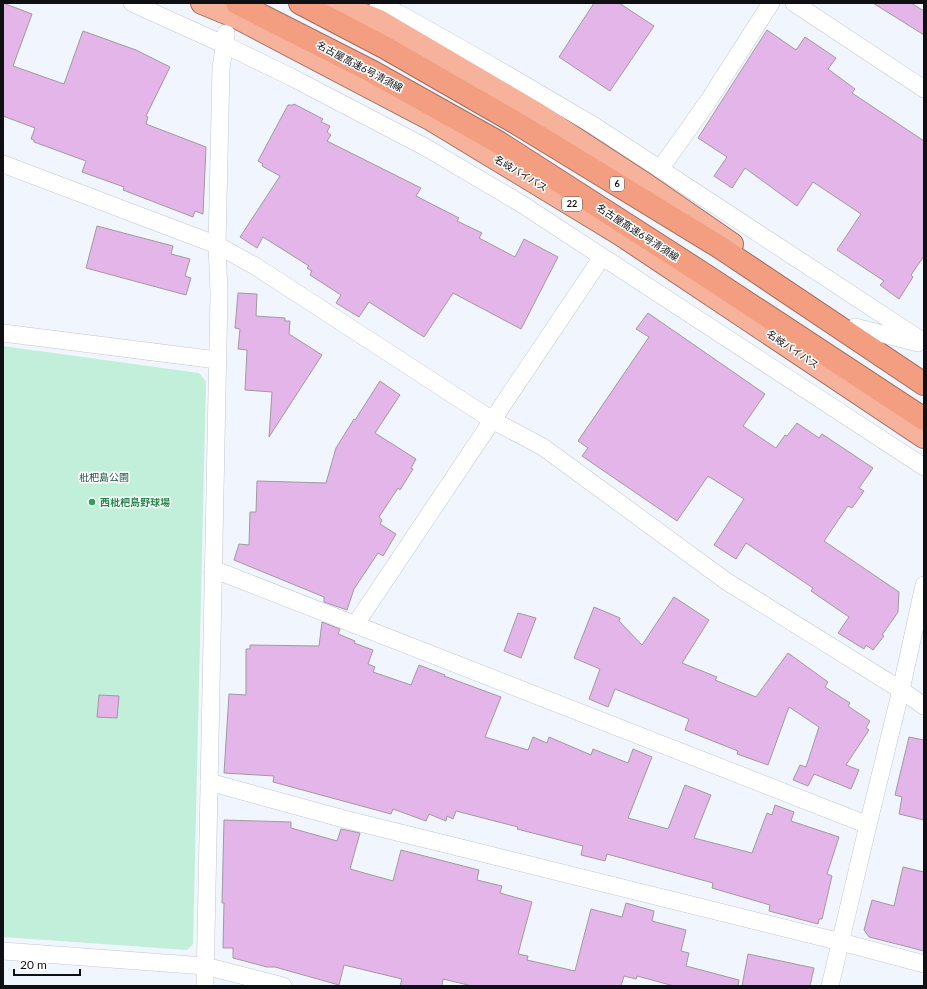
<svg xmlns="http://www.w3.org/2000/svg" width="927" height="989" font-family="Lato,'Noto Sans JP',sans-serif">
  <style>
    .green { fill: #c2efd9 }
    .building { fill: #e4b5e8; stroke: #a199a1 }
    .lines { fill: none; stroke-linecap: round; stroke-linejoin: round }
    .minor-casing { stroke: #c1c7d1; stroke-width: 18 }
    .trunk-casing { stroke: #a36c5a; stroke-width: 24 }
    .motorway-casing { stroke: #a36c5a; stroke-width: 24 }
    .minor { stroke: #fff; stroke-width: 17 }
    .trunk { stroke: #f6b29a; stroke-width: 22 }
    .motorway { stroke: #f39e81; stroke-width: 22 }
    .leisure-dot { fill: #2e9e5b; stroke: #fff; stroke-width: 1.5 }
    .labels { text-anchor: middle; stroke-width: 3; stroke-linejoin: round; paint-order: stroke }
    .shield { fill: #fff; stroke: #56585a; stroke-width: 1 }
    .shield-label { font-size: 9px; font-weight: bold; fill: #0e1013 }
    .street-label { font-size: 10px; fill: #0e1013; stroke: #fff }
    .park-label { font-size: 10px; fill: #1a523d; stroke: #fff }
    .leisure-label { font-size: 10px; font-weight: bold; fill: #27864d; stroke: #fff; text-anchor: start }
  </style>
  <rect width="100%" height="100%" fill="#f1f6fe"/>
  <path class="green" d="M 3,346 L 199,373 L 206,382 L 193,944 L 187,950 L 3,937 Z"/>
  <g class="building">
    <path d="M 3,3 L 32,14 L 13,66 L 64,84 L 83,31 L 136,50 L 170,67 L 146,116 L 148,117 L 146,124 L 206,147 L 203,214 L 195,211 L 193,217 L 123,190 L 124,187 L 82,172 L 86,161 L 34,142 L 34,140 L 31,139 L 35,128 L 3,116 Z"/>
    <path d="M 594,3 L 619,3 L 654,26 L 610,91 L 559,57 Z"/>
    <path d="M 873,3 L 911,3 L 924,11 L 924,35 Z"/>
    <path d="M 767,30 L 796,50 L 805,37 L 836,58 L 828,69 L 855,89 L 852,93 L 924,141 L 924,256 L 911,275 L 913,277 L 899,299 L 880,285 L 884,281 L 837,250 L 861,214 L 813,182 L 797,206 L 745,168 L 732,188 L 714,176 L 727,157 L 698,138 Z"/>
    <path d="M 294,104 L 323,119 L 321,122 L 330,126 L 327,132 L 331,135 L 327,141 L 421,188 L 416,196 L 459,218 L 457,221 L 482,233 L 479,238 L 515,257 L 524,239 L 558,257 L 521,329 L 453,293 L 424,337 L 369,302 L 359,317 L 336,303 L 341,295 L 310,275 L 312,271 L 307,268 L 309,266 L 263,237 L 257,248 L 240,237 L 280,176 L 262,166 L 263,164 L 258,161 L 288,105 L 293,105 Z"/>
    <path d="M 97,226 L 173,246 L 171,254 L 190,259 L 185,276 L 191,278 L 186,295 L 86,268 Z"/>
    <path d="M 238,293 L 257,294 L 256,316 L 285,318 L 285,321 L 290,321 L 289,334 L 322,355 L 269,437 L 272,392 L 245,390 L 247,350 L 238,349 L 240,329 L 235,328 Z"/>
    <path d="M 648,313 L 765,394 L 743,426 L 776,448 L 785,435 L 787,436 L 797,423 L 819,438 L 822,434 L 873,468 L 859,488 L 864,491 L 852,508 L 848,506 L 824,541 L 899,592 L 898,612 L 882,635 L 884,636 L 873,650 L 866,645 L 864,649 L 838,633 L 849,617 L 811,591 L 813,588 L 746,543 L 736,559 L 714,545 L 744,499 L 708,476 L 677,521 L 582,456 L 588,448 L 578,441 L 649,337 L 636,329 Z"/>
    <path d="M 380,381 L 400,395 L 375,433 L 416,459 L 411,468 L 413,469 L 400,490 L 398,488 L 379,517 L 382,520 L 380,524 L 396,534 L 383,556 L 378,553 L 354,589 L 347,610 L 324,602 L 324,597 L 234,560 L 239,544 L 249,545 L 250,512 L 256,512 L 257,481 L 326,483 L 336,448 L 354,419 L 355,420 Z"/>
    <path d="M 674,597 L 709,620 L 682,663 L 717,677 L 715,680 L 756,697 L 788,653 L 828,682 L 825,687 L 850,703 L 848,706 L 870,721 L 866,728 L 869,730 L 846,765 L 859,770 L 851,789 L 814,774 L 808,786 L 793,780 L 800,765 L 806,767 L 819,727 L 789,707 L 768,765 L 737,754 L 738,751 L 685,730 L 689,719 L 615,689 L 608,707 L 589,699 L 600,669 L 574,658 L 594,607 L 620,618 L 619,621 L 642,645 Z"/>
    <path d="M 518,613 L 536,618 L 521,658 L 504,651 Z"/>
    <path d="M 322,622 L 340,629 L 338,634 L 355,641 L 354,643 L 373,650 L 368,664 L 375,667 L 373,672 L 411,685 L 419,665 L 445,675 L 444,676 L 501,697 L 485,737 L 528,750 L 533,737 L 547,743 L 549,737 L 591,755 L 593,749 L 628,763 L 633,749 L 652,757 L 628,818 L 668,829 L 685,785 L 711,795 L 694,838 L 752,853 L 767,813 L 772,815 L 775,805 L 794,812 L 791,821 L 839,837 L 827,874 L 832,876 L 822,919 L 819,919 L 818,924 L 769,911 L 770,905 L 712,888 L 713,883 L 607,854 L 605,861 L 581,855 L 583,846 L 517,829 L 518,827 L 456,811 L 453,819 L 447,816 L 446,821 L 429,814 L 426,821 L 393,809 L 391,814 L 273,782 L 274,776 L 224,773 L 229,694 L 246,695 L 246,649 L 250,649 L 250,645 L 319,646 Z"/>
    <path d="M 99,695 L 119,696 L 117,718 L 97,717 Z"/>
    <path d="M 909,737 L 924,740 L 924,820 L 899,814 L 902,797 L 895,795 Z"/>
    <path d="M 224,820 L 291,822 L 291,828 L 337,841 L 341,829 L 360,833 L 350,869 L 393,881 L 401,850 L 479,870 L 477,880 L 502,886 L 500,893 L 532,902 L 518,954 L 528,956 L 527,960 L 575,971 L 591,909 L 622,917 L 626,903 L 654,911 L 652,921 L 686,930 L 681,951 L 689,953 L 686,966 L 739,980 L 738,986 L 674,986 L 637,976 L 636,979 L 624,976 L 621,986 L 472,986 L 443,979 L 442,986 L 400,986 L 402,979 L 344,965 L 339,985 L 275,967 L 267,967 L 233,958 L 233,948 L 223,948 L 224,903 L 222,903 Z"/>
    <path d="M 903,867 L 924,872 L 924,951 L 869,937 L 864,930 L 872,900 L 894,906 Z"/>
    <path d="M 748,954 L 814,968 L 810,986 L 742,986 Z"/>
  </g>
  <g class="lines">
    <defs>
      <g id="minor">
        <path d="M 132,3 L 225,45 L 291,77 L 425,147 L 520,203 L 924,467"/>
        <path d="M 378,3 L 398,13 L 487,63 L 593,125 L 924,342"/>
        <path d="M 794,3 L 924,89"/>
        <path d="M 3,164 L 217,245 L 255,266 L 492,420 L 543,447 L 726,581 L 901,690 L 924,706"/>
        <path d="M 660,169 L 707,103 L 771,3"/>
        <path d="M 855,327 L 918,343"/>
        <path d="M 3,333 L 217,360"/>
        <path d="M 213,569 L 868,825"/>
        <path d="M 355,625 L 602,257"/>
        <path d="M 209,782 L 344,819 L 841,942 L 924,964"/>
        <path d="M 3,951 L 205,966 L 283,986"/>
        <path d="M 205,986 L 219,294 L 217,245 L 221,69 L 226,33"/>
        <path d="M 830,986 L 868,825 L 901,690 L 924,585"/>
      </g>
      <g id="trunk">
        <path d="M 202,3 L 236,17 L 432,120 L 620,234 L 924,437"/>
        <path d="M 335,3 L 379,21 L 539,115 L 648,186 L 732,244"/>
      </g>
      <g id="motorway">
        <path d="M 237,3 L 371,71 L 498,142 L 705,275 L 924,419"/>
        <path d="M 300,3 L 384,47 L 518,124 L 721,248 L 924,384"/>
      </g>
    </defs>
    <use href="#minor" class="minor-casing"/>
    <use href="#trunk" class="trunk-casing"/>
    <use href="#motorway" class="motorway-casing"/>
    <use href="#minor" class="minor"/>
    <use href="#trunk" class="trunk"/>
    <use href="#motorway" class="motorway"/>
  </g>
  <circle class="leisure-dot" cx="92" cy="502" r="4"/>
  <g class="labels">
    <g class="shield">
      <rect x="610" y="177" width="14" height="14" rx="3"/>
      <rect x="562" y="197" width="20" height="14" rx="3"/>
    </g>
    <g class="shield-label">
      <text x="617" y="187">6</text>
      <text x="572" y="207">22</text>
    </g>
    <g class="street-label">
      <text transform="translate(360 66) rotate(28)" y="4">名古屋高速6号清須線</text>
      <text transform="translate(521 173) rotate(31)" y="4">名岐バイパス</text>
      <text transform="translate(638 232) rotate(33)" y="4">名古屋高速6号清須線</text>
      <text transform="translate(793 349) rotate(34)" y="4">名岐バイパス</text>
    </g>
    <g class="park-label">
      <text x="104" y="481">枇杷島公園</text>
    </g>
    <g class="leisure-label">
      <text x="100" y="506">西枇杷島野球場</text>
    </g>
  </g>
  <rect width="927" height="989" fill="none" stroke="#0e1013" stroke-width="8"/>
  <path d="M14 969v6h66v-6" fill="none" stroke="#0e1013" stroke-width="2"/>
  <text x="20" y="969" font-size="12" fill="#0e1013" stroke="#ffffff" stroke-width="3" paint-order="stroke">20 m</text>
</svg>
